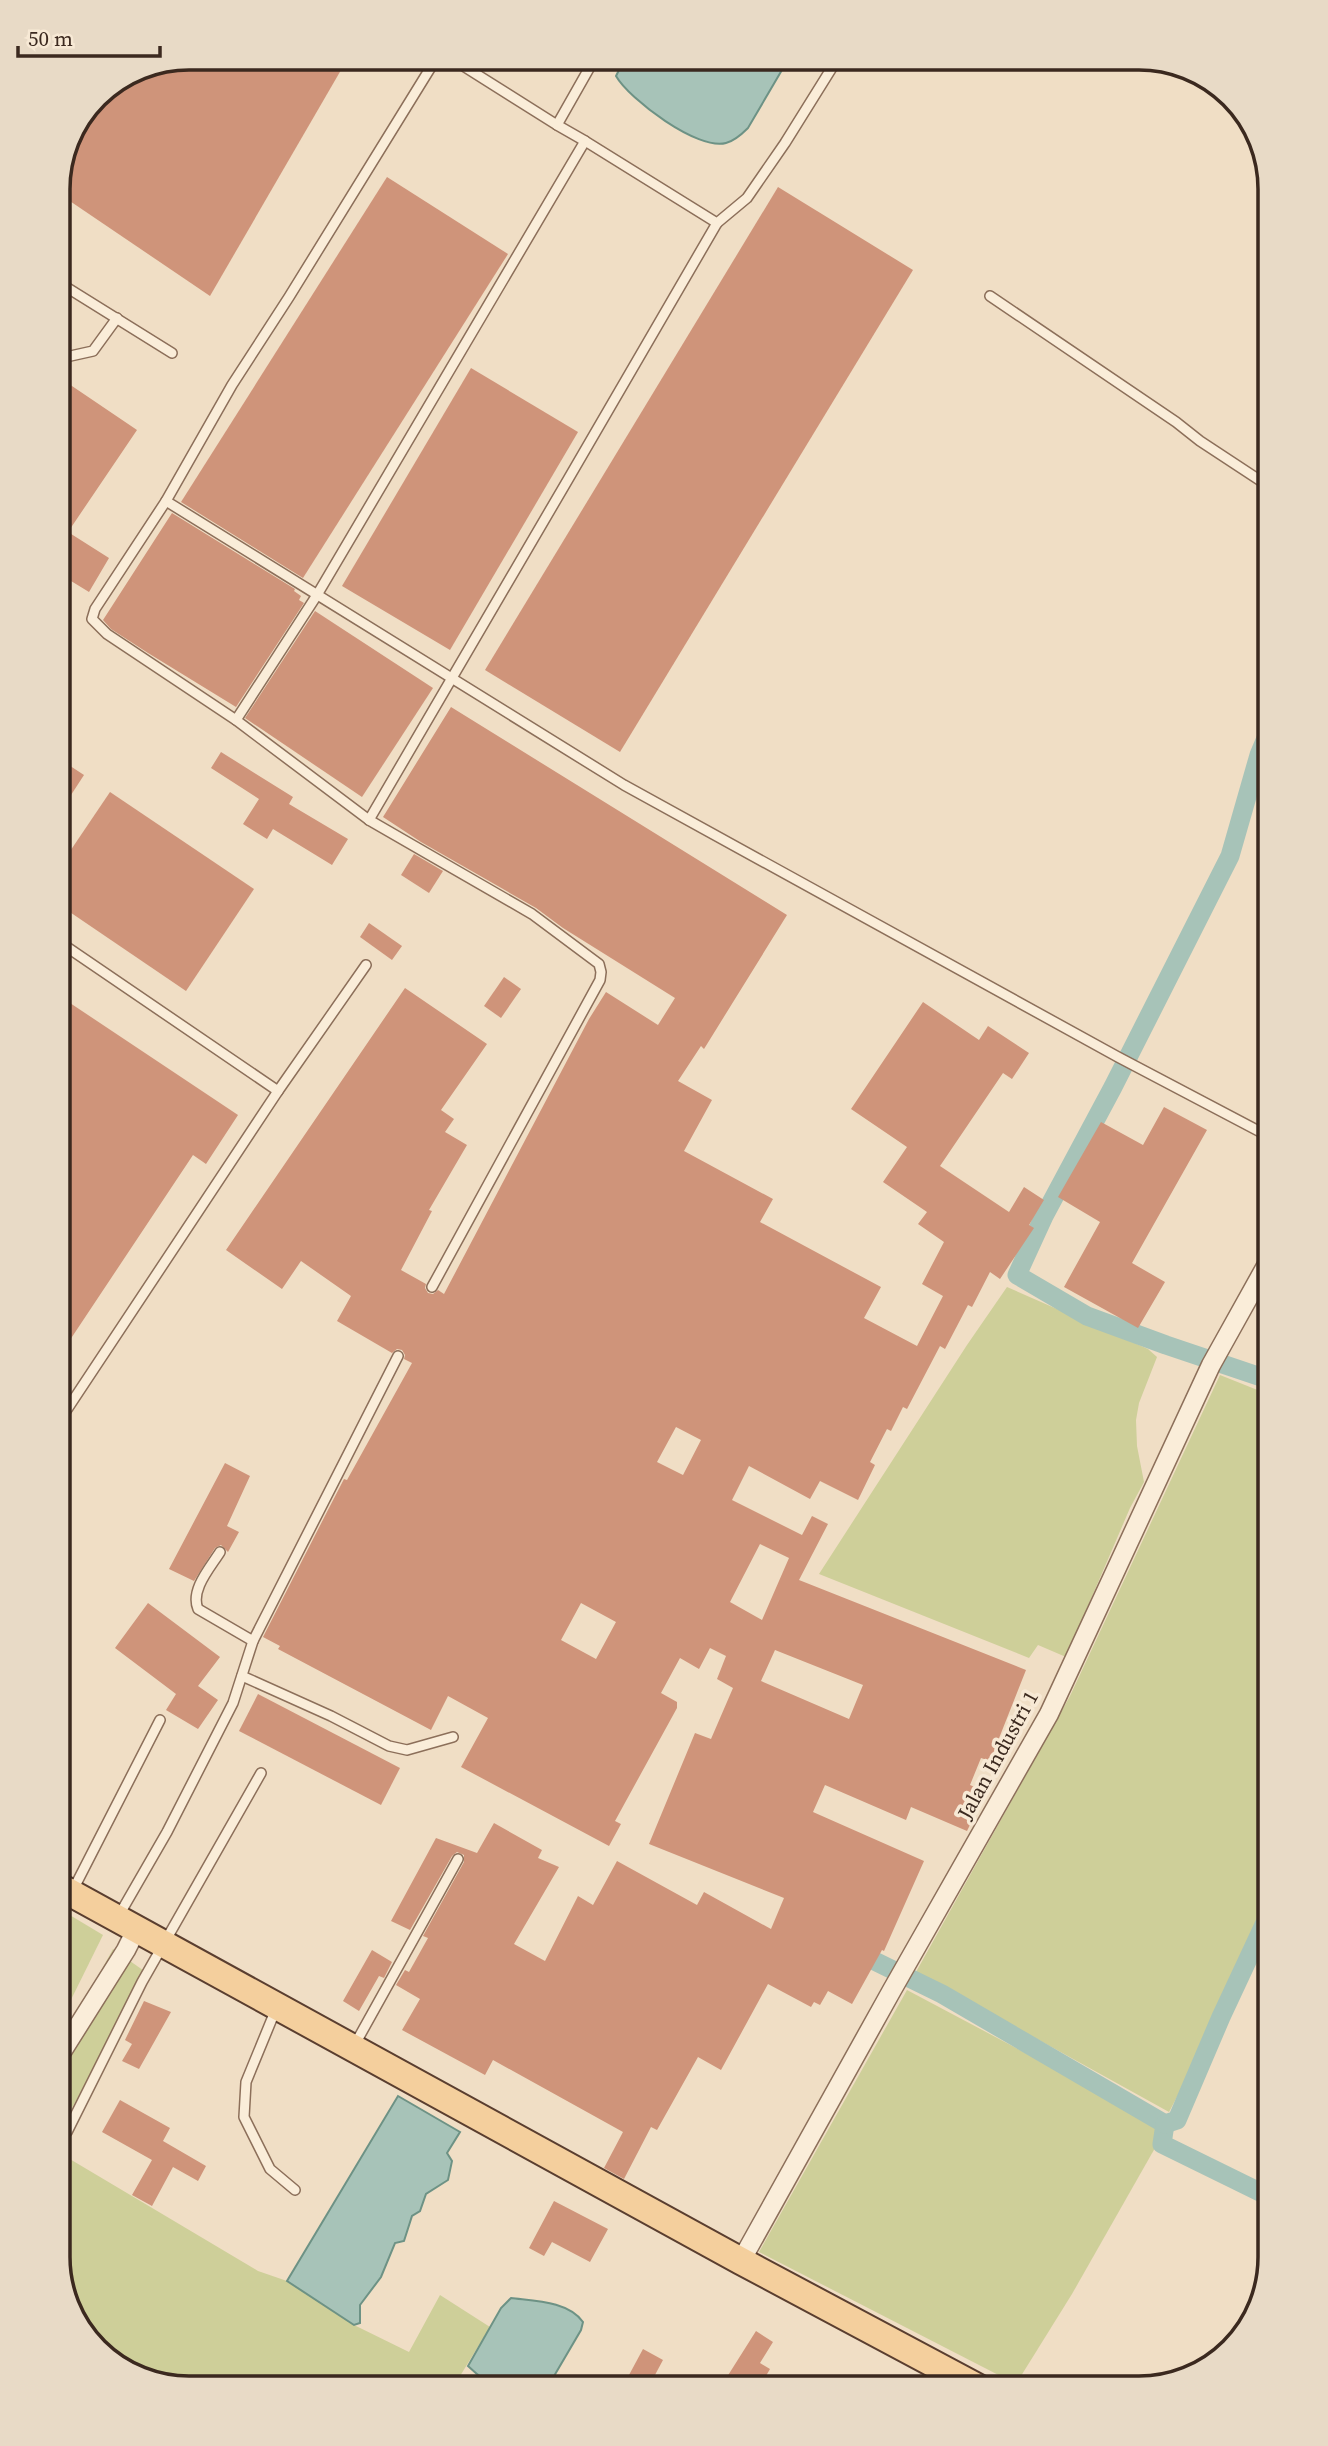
<svg xmlns="http://www.w3.org/2000/svg" width="1328" height="2446" font-family="'Source Serif 4',serif">
  <style>
    .green { fill: #cecf99 }
    .water { fill: #a7c3b8; stroke: #6d9285; stroke-width: 2 }
    .lines { fill: none; stroke-linecap: round; stroke-linejoin: round }
    .canal { stroke: #a7c3b8; stroke-width: 19 }
    .building { fill: #cf947a; fill-rule: evenodd }
    .lane-casing { stroke: #8c6f5a; stroke-width: 12 }
    .street-casing { stroke: #8c6f5a; stroke-width: 21 }
    .primary-casing { stroke: #5a3e2f; stroke-width: 30 }
    .lane { stroke: #faedd9; stroke-width: 9 }
    .street { stroke: #faedd9; stroke-width: 18 }
    .primary { stroke: #f4cf9d; stroke-width: 26 }
    .labels { text-anchor: middle; stroke-width: 7; stroke-linejoin: round; paint-order: stroke }
    .street-label { font-size: 21px; fill: #3b291f; stroke: #f7e9d5 }
    .rim { fill: none; stroke: #3b291f; stroke-width: 3.5 }
  </style>
  <rect width="100%" height="100%" fill="#f0dec5"/>
  <g class="green">
    <path d="M 1007,1287 L 1148,1349 L 1157,1357 L 1139,1403 L 1136,1420 L 1137,1446 L 1144,1482 L 1130,1508 L 1066,1657 L 1038,1645 L 1029,1658 L 819,1574 L 967,1345 Z"/>
    <path d="M 1220,1375 L 1270,1395 L 1270,1894 L 1188,2076 L 1169,2112 L 916,1972 L 1070,1696 Z"/>
    <path d="M 58,1908 L 103,1935 L 58,2026 Z"/>
    <path d="M 113,1949 L 147,1973 L 58,2133 L 58,2049 Z"/>
    <path d="M 907,1990 L 1067,2075 L 1160,2130 L 1155,2148 L 1072,2294 L 1016,2384 L 759,2252 Z"/>
    <path d="M 58,2152 L 258,2271 L 287,2281 L 354,2325 L 409,2352 L 440,2295 L 490,2327 L 457,2381 L 462,2388 L 181,2388 L 116,2366 L 68,2308 L 58,2257 Z"/>
  </g>
  <g class="water">
    <path d="M 625,58 L 789,58 L 748,128 C 742,134 734,141 726,143 C 698,151 629,99 616,76 Z"/>
    <path d="M 398,2096 L 460,2132 L 447,2153 L 452,2161 L 448,2180 L 426,2194 L 420,2211 L 412,2216 L 404,2241 L 395,2243 L 381,2277 L 360,2305 L 360,2323 L 354,2325 L 287,2281 Z"/>
    <path d="M 511,2298 C 534,2301 568,2301 583,2322 L 581,2330 L 547,2388 C 508,2388 498,2395 468,2366 L 501,2308 Z"/>
  </g>
  <g class="lines">
    <g class="canal">
      <path d="M 1270,1380 L 1166,1345 L 1087,1316 L 1017,1275 L 1044,1216 L 1113,1087 L 1230,856 L 1259,755 L 1270,729"/>
      <path d="M 852,1950 L 942,1994 L 1165,2124 L 1162,2144 L 1270,2197"/>
      <path d="M 1165,2124 L 1177,2120 L 1221,2017 L 1270,1912"/>
    </g>
  </g>
  <g class="building">
    <path d="M 189,58 L 348,58 L 210,296 L 58,193 L 58,181 L 96,96 L 139,68 Z"/>
    <path d="M 387,177 L 508,254 L 303,578 L 181,502 Z"/>
    <path d="M 778,187 L 913,270 L 620,752 L 485,670 Z"/>
    <path d="M 471,368 L 578,432 L 450,650 L 342,586 Z"/>
    <path d="M 69,384 L 137,430 L 68,532 L 109,558 L 89,592 L 58,573 L 58,400 Z"/>
    <path d="M 172,513 L 295,589 L 294,591 L 301,596 L 299,600 L 304,603 L 236,707 L 148,653 L 111,629 L 103,620 Z"/>
    <path d="M 315,611 L 433,688 L 362,797 L 245,718 Z"/>
    <path d="M 451,707 L 787,915 L 704,1049 L 701,1046 L 678,1081 L 712,1100 L 684,1151 L 773,1199 L 760,1222 L 881,1287 L 864,1318 L 917,1346 L 943,1296 L 922,1284 L 944,1242 L 918,1224 L 927,1212 L 883,1182 L 907,1147 L 851,1109 L 923,1002 L 979,1040 L 988,1026 L 1029,1053 L 1012,1079 L 1003,1073 L 940,1166 L 1009,1212 L 1024,1187 L 1044,1200 L 1029,1225 L 1034,1228 L 1000,1279 L 990,1272 L 972,1307 L 968,1305 L 945,1349 L 940,1346 L 907,1409 L 903,1407 L 891,1431 L 887,1429 L 870,1462 L 875,1465 L 858,1500 L 820,1481 L 810,1499 L 749,1466 L 732,1500 L 802,1535 L 812,1516 L 828,1524 L 799,1580 L 1026,1670 L 990,1761 L 981,1758 L 970,1785 L 986,1792 L 967,1831 L 911,1807 L 906,1820 L 825,1785 L 813,1812 L 924,1861 L 884,1951 L 882,1950 L 852,2004 L 828,1991 L 820,2005 L 814,2002 L 811,2007 L 768,1984 L 721,2070 L 698,2057 L 657,2130 L 651,2127 L 624,2179 L 604,2168 L 623,2132 L 493,2060 L 485,2075 L 402,2030 L 420,1999 L 396,1985 L 405,1970 L 409,1972 L 428,1938 L 423,1936 L 464,1862 L 464,1855 L 457,1852 L 452,1856 L 410,1930 L 391,1921 L 436,1838 L 477,1853 L 494,1823 L 542,1850 L 538,1858 L 559,1867 L 514,1944 L 545,1961 L 578,1896 L 593,1905 L 617,1861 L 697,1905 L 704,1892 L 771,1929 L 784,1898 L 649,1844 L 695,1733 L 711,1739 L 733,1688 L 717,1679 L 726,1656 L 710,1648 L 699,1669 L 680,1658 L 661,1693 L 677,1702 L 677,1708 L 615,1821 L 621,1824 L 609,1846 L 461,1767 L 488,1718 L 448,1696 L 431,1730 L 278,1649 L 280,1646 L 263,1637 L 329,1508 L 344,1479 L 347,1480 L 412,1363 L 404,1359 L 405,1355 L 402,1350 L 397,1349 L 392,1353 L 337,1321 L 351,1296 L 301,1261 L 282,1289 L 226,1250 L 405,988 L 487,1044 L 441,1110 L 454,1119 L 445,1132 L 467,1145 L 429,1210 L 432,1211 L 401,1270 L 426,1284 L 425,1288 L 428,1293 L 433,1294 L 438,1290 L 444,1294 L 589,1019 L 606,992 L 658,1025 L 675,998 L 563,928 L 536,908 L 421,842 L 383,817 ZM 676,1427 L 701,1440 L 683,1475 L 657,1462 ZM 760,1544 L 789,1558 L 762,1620 L 730,1602 ZM 581,1603 L 616,1622 L 596,1659 L 561,1640 ZM 775,1650 L 863,1685 L 849,1719 L 761,1681 Z"/>
    <path d="M 221,752 L 293,797 L 289,804 L 348,839 L 332,865 L 273,829 L 267,839 L 243,824 L 259,799 L 211,768 Z"/>
    <path d="M 58,758 L 84,775 L 58,815 Z"/>
    <path d="M 110,792 L 254,889 L 186,991 L 58,904 L 58,869 Z"/>
    <path d="M 414,854 L 443,871 L 429,893 L 401,875 Z"/>
    <path d="M 369,923 L 402,946 L 392,960 L 360,937 Z"/>
    <path d="M 504,977 L 521,989 L 501,1018 L 484,1006 Z"/>
    <path d="M 58,995 L 238,1115 L 206,1164 L 193,1155 L 58,1358 Z"/>
    <path d="M 1164,1107 L 1207,1130 L 1132,1263 L 1165,1282 L 1138,1328 L 1064,1287 L 1100,1222 L 1058,1197 L 1101,1122 L 1143,1145 Z"/>
    <path d="M 225,1463 L 250,1476 L 227,1526 L 239,1532 L 228,1552 L 221,1545 L 215,1548 L 194,1581 L 169,1569 Z"/>
    <path d="M 148,1603 L 220,1657 L 198,1686 L 218,1700 L 198,1729 L 166,1710 L 176,1694 L 115,1648 Z"/>
    <path d="M 258,1694 L 400,1768 L 381,1805 L 239,1731 Z"/>
    <path d="M 372,1950 L 392,1962 L 384,1978 L 379,1976 L 359,2011 L 343,2001 Z"/>
    <path d="M 144,2001 L 171,2012 L 139,2069 L 122,2061 L 132,2044 L 125,2040 Z"/>
    <path d="M 120,2100 L 170,2128 L 163,2141 L 206,2166 L 198,2181 L 173,2167 L 152,2206 L 132,2195 L 152,2160 L 102,2132 Z"/>
    <path d="M 554,2201 L 608,2229 L 590,2262 L 552,2242 L 544,2256 L 529,2248 Z"/>
    <path d="M 756,2331 L 773,2342 L 760,2363 L 770,2369 L 759,2388 L 720,2388 Z"/>
    <path d="M 643,2349 L 663,2360 L 648,2388 L 622,2388 Z"/>
  </g>
  <g class="lines">
    <defs>
      <g id="lane">
        <path d="M 585,141 L 717,223 L 747,198 L 785,143 L 838,58"/>
        <path d="M 58,282 L 172,353"/>
        <path d="M 990,296 L 1176,422 L 1200,441 L 1270,487"/>
        <path d="M 58,367 L 66,357 L 93,351 L 117,318"/>
        <path d="M 166,501 L 624,785 L 1118,1057 L 1270,1137"/>
        <path d="M 236,720 L 317,595 L 585,141 L 557,125"/>
        <path d="M 369,820 C 485,620 602,423 717,223"/>
        <path d="M 58,941 L 278,1091"/>
        <path d="M 432,1287 L 600,980 L 601,972 L 599,964 L 532,914 L 369,820 L 236,720 L 107,634 L 92,619 L 95,609 L 166,501 L 232,385 L 289,297 L 431,67 L 440,61 L 457,62 L 557,125 L 595,58"/>
        <path d="M 58,1423 L 278,1091 L 366,965"/>
        <path d="M 220,1552 C 210,1568 190,1590 198,1609 L 253,1641"/>
        <path d="M 242,1676 L 331,1716 L 389,1746 L 407,1750 L 453,1737"/>
        <path d="M 73,1890 L 160,1720"/>
        <path d="M 118,1917 L 167,1832 L 233,1703 L 253,1641 L 398,1356"/>
        <path d="M 276,2009 L 246,2082 L 244,2117 L 270,2169 L 295,2190"/>
        <path d="M 354,2046 L 458,1859"/>
        <path d="M 67,2132 L 142,1982 L 261,1773"/>
      </g>
      <g id="street">
        <path d="M 58,2058 L 126,1950 L 136,1930"/>
        <path d="M 741,2261 L 892,1990 L 1049,1714 L 1211,1365 L 1270,1259"/>
      </g>
      <path id="primary" d="M 58,1886 L 741,2261 L 979,2388"/>
    </defs>
    <use href="#lane" class="lane-casing"/>
    <use href="#street" class="street-casing"/>
    <use href="#primary" class="primary-casing"/>
    <use href="#lane" class="lane"/>
    <use href="#street" class="street"/>
    <use href="#primary" class="primary"/>
  </g>
  <g class="labels">
    <g class="street-label">
      <text transform="translate(998 1755) rotate(-61)" y="7">Jalan Industri 1</text>
    </g>
  </g>
  <path d="M0 0H1328V2446H0ZM189 70H1139A119 119 0 0 1 1258 189V2257A119 119 0 0 1 1139 2376H189A119 119 0 0 1 70 2257V189A119 119 0 0 1 189 70Z" fill="#e8dac6" fill-rule="evenodd"/>
  <path class="rim" d="M189 70H1139A119 119 0 0 1 1258 189V2257A119 119 0 0 1 1139 2376H189A119 119 0 0 1 70 2257V189A119 119 0 0 1 189 70Z"/>
  <path d="M18 46v10h142v-10" fill="none" stroke="#3b291f" stroke-width="3.5"/>
  <text x="28" y="46" font-size="21" fill="#3b291f" stroke="#f7e9d5" stroke-width="5" paint-order="stroke">50 m</text>
</svg>
